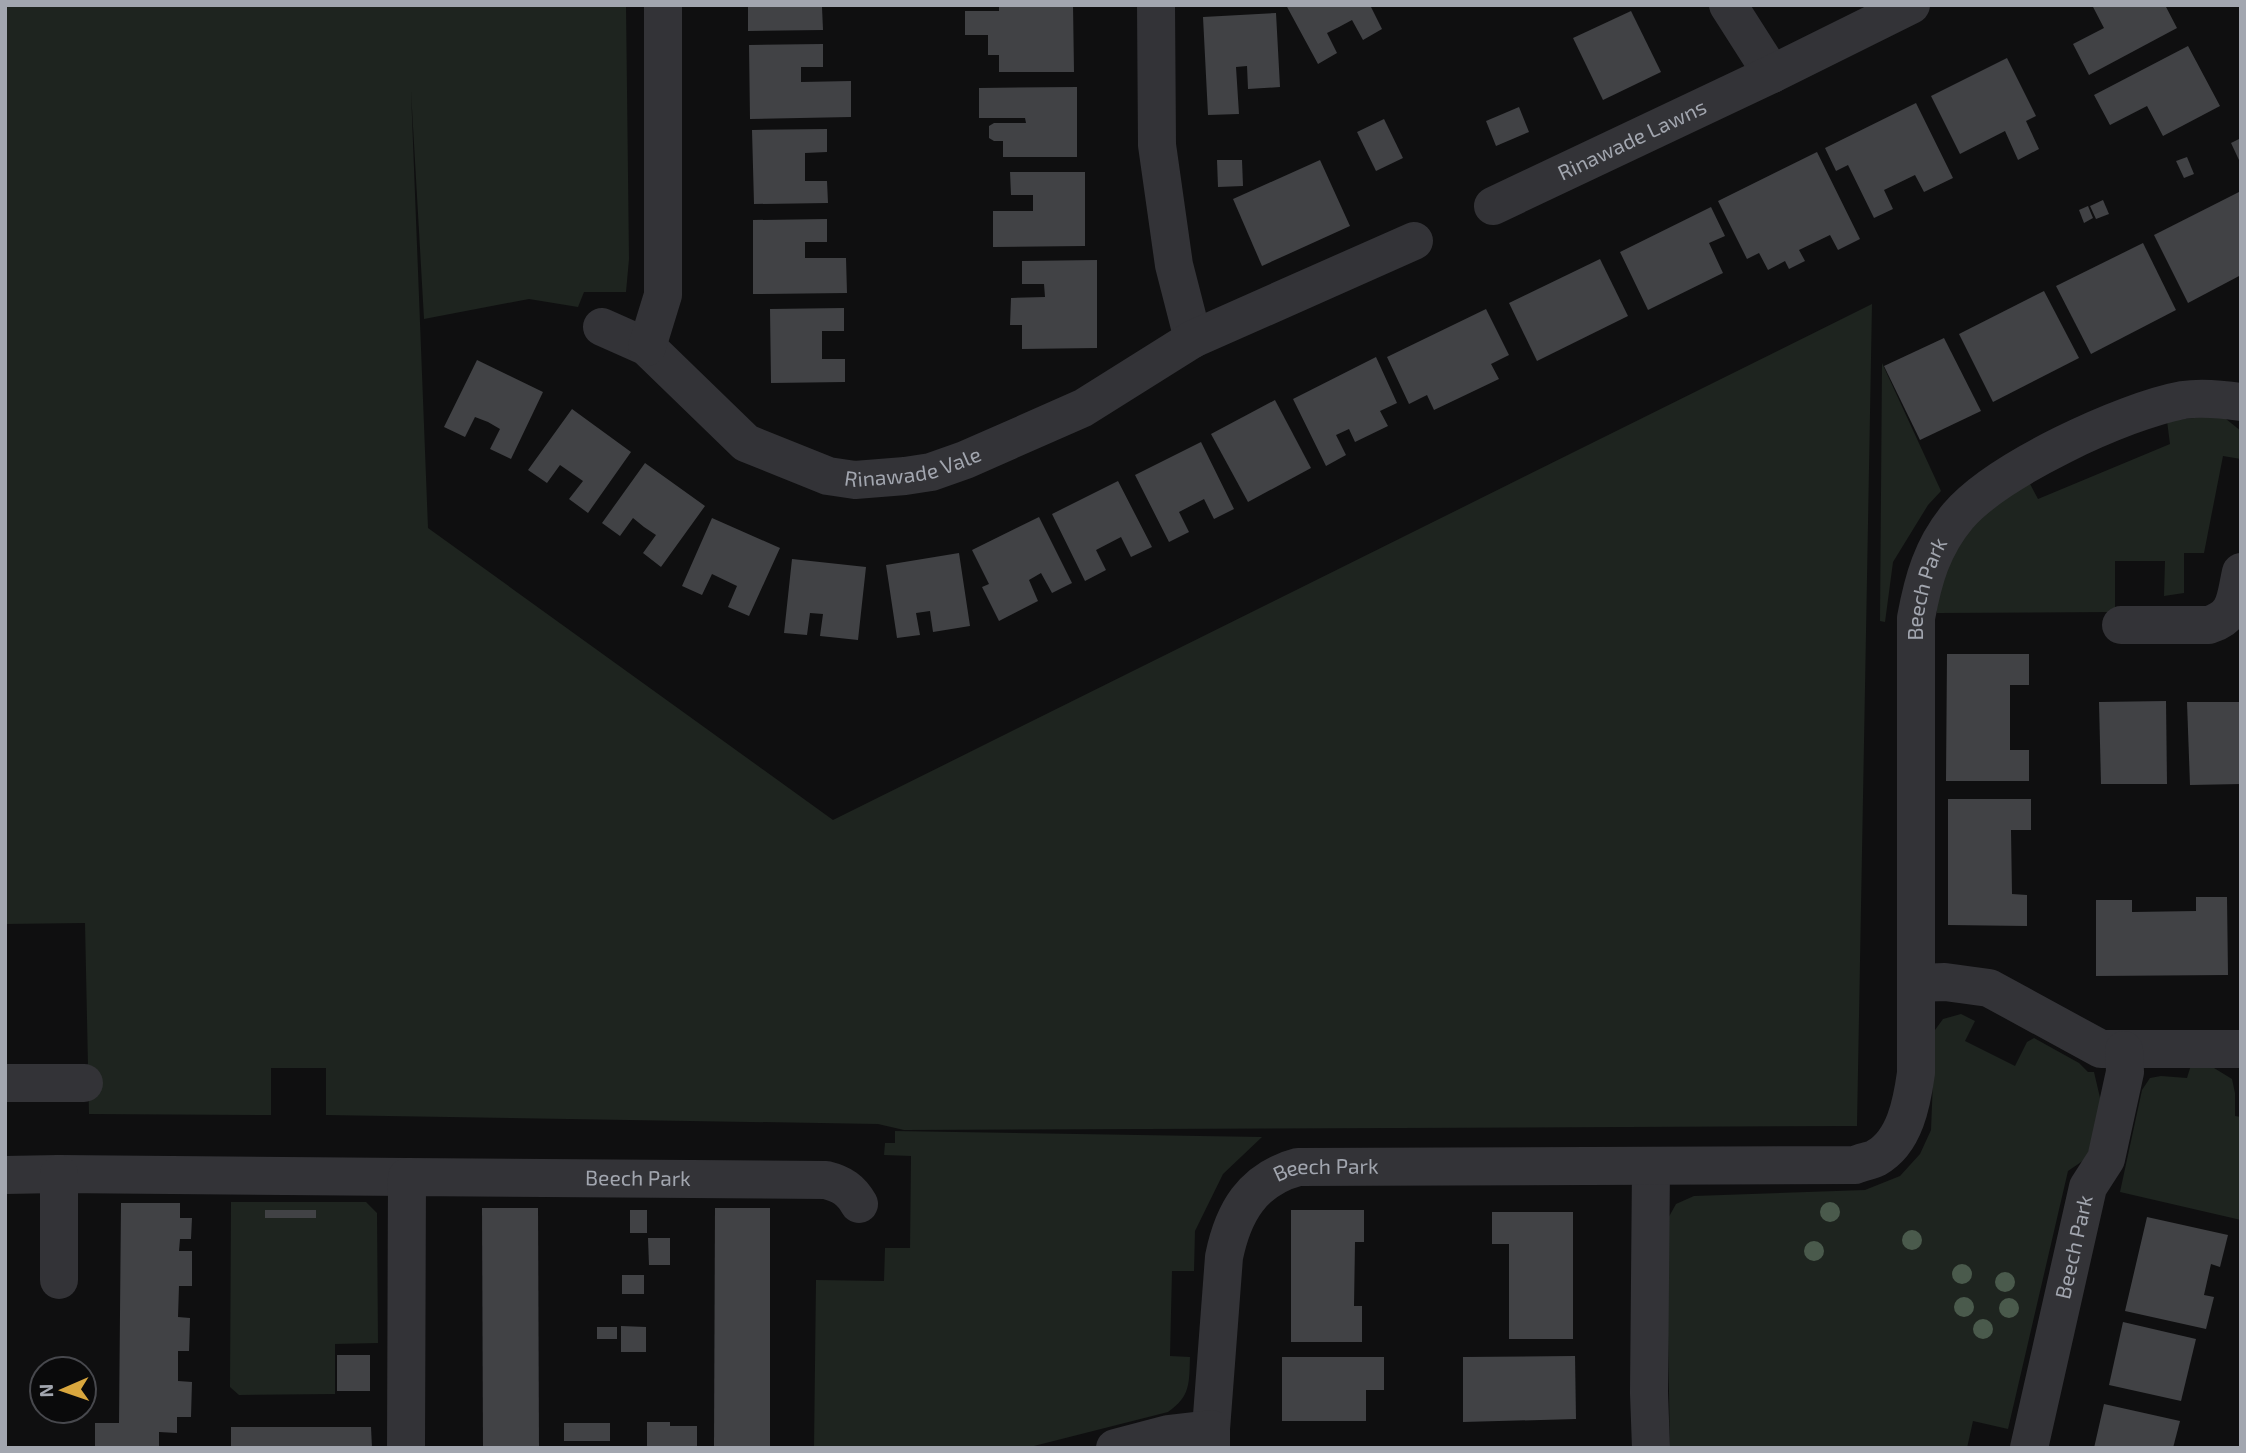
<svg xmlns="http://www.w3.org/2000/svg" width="2246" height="1453" font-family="'Exo 2',sans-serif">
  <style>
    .green { fill: #1e241f }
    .building { fill: #414245 }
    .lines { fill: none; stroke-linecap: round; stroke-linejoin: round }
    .minor { stroke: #333337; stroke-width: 38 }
    .tree { fill: #4a5a4c }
    .labels { text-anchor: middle; stroke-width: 7; stroke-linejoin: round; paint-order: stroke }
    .street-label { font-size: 21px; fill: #a2a6af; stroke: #0a0a0b }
  </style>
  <rect width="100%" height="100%" fill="#0f0f10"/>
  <g class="green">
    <path d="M 5,5 L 626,5 L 629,259 L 626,292 L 584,292 L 578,307 L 529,299 L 424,319 L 411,91 L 428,528 L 833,820 L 1872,304 L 1857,1126 L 904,1130 L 878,1124 L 326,1115 L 326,1068 L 271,1068 L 271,1115 L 89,1114 L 85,923 L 5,924 Z"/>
    <path d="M 1882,363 L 1941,491 L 1928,505 L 1893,562 L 1885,622 L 1880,621 Z"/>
    <path d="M 2221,415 L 2241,431 L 2241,459 L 2223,456 L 2204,553 L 2184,553 L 2184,593 L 2164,596 L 2165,561 L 2115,561 L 2115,612 L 1937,613 L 1934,596 L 1949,557 L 1969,529 L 1993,503 L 2029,482 L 2038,499 L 2170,444 L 2167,421 Z"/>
    <path d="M 1961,1014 L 1975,1021 L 1965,1041 L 2015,1066 L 2027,1042 L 2034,1038 L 2079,1063 L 2088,1072 L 2094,1072 L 2101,1102 L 2087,1158 L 2068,1171 L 2008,1429 L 1973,1421 L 1967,1448 L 1670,1448 L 1666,1222 L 1676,1204 L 1694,1196 L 1865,1190 L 1900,1176 L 1920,1154 L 1931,1130 L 1935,1030 L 1943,1019 Z"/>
    <path d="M 2191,1065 L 2214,1068 L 2232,1079 L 2235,1093 L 2235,1116 L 2241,1117 L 2241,1220 L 2120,1192 L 2142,1090 L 2150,1078 L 2161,1076 L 2187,1078 Z"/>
    <path d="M 895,1131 L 1262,1137 L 1223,1174 L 1195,1231 L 1194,1271 L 1172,1271 L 1170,1356 L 1190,1357 C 1189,1383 1191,1396 1168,1412 L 1026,1448 L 814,1448 L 816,1280 L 884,1281 L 885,1248 L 910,1248 L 911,1156 L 884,1155 L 885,1143 L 895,1143 Z"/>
    <path d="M 231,1202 L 366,1202 L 377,1213 L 378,1343 L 335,1344 L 335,1394 L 239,1395 L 230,1387 Z"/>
  </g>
  <g class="building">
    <path d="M 748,5 L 822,7 L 823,30 L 748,31 Z"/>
    <path d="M 999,5 L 1073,5 L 1074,72 L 999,72 L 999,55 L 988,55 L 988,35 L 965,35 L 965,11 L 999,11 Z"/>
    <path d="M 1286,5 L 1370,5 L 1382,29 L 1363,40 L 1352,20 L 1339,27 L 1327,33 L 1337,53 L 1318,64 Z"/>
    <path d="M 2092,5 L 2165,5 L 2177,28 L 2089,75 L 2073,44 L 2104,28 Z"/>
    <path d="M 1631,11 L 1661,72 L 1603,100 L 1573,38 Z"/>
    <path d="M 1276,13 L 1280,87 L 1248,89 L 1247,66 L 1236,67 L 1239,114 L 1208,115 L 1203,17 Z"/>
    <path d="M 823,44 L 823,67 L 801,67 L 801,82 L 851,81 L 851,117 L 750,119 L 749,45 Z"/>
    <path d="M 2188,46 L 2220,106 L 2163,136 L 2147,106 L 2110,125 L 2094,95 Z"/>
    <path d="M 2007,58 L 2036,116 L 2026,121 L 2039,149 L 2018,160 L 2005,131 L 1960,154 L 1931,96 Z"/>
    <path d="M 1077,87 L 1077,157 L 1003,157 L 1003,141 L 994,141 L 989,138 L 989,126 L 994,123 L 1026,123 L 1025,118 L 979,118 L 979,88 Z"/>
    <path d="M 1916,103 L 1953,178 L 1924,192 L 1915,175 L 1884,190 L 1893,209 L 1874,218 L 1848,165 L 1836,171 L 1825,148 Z"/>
    <path d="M 1519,107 L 1529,132 L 1496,146 L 1486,121 Z"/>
    <path d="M 1384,119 L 1403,158 L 1376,171 L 1357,132 Z"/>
    <path d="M 827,129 L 827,152 L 805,153 L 805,181 L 827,181 L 828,203 L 754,204 L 752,130 Z"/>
    <path d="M 2241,138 L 2241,159 L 2239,160 L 2231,143 Z"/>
    <path d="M 1817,152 L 1860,239 L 1838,250 L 1830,235 L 1799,250 L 1805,261 L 1789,269 L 1785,261 L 1768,270 L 1759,253 L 1747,259 L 1718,201 Z"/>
    <path d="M 2187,157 L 2194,174 L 2184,178 L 2176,161 Z"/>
    <path d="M 1217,160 L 1242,160 L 1243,186 L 1218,187 Z"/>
    <path d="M 1320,160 L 1350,226 L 1262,266 L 1233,199 Z"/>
    <path d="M 1010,172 L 1085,172 L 1085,246 L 993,247 L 993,211 L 1033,211 L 1033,195 L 1011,195 Z"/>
    <path d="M 2239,192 L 2241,275 L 2188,303 L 2154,235 Z"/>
    <path d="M 2103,200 L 2109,214 L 2096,219 L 2090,206 Z"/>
    <path d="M 2088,206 L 2093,218 L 2084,223 L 2079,210 Z"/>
    <path d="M 1711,207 L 1725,236 L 1709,243 L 1723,273 L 1648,310 L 1620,252 Z"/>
    <path d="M 827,219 L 827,242 L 805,242 L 805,258 L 846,258 L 847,293 L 753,294 L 753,220 Z"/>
    <path d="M 2143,243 L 2176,310 L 2091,354 L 2056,286 Z"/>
    <path d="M 1600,259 L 1628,316 L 1537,361 L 1509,303 Z"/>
    <path d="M 1097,260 L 1097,348 L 1022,349 L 1022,325 L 1010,325 L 1011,298 L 1045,297 L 1044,284 L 1022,284 L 1022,261 Z"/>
    <path d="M 2044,291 L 2079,358 L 1993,402 L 1959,334 Z"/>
    <path d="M 844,308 L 844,331 L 822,331 L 822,359 L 845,359 L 845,382 L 771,383 L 770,309 Z"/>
    <path d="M 1486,309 L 1509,355 L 1491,364 L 1499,379 L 1434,410 L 1427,395 L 1409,404 L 1387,357 Z"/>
    <path d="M 1944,338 L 1981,411 L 1920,440 L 1884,366 Z"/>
    <path d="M 1376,357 L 1397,403 L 1380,411 L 1388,426 L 1355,442 L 1349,429 L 1336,435 L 1346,455 L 1326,466 L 1293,399 Z"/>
    <path d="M 477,360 L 543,392 L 511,459 L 490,449 L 500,429 L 488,422 L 475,417 L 465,437 L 444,427 Z"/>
    <path d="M 1275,400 L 1311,468 L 1248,502 L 1211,434 Z"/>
    <path d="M 572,409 L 631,452 L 588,513 L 569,499 L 583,481 L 560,465 L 547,483 L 528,470 Z"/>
    <path d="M 1201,442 L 1234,509 L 1214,519 L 1204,499 L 1179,512 L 1189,532 L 1169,542 L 1135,475 Z"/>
    <path d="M 645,463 L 705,506 L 661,567 L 643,553 L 656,535 L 644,527 L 633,518 L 620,536 L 602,523 Z"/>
    <path d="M 1118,481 L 1152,547 L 1131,557 L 1121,537 L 1096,550 L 1106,570 L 1085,581 L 1052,514 Z"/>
    <path d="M 1039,517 L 1072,583 L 1052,593 L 1041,573 L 1029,580 L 1038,601 L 999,621 L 982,587 L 989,584 L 972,550 Z"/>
    <path d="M 712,518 L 780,548 L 749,616 L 728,607 L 737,586 L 712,574 L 702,595 L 682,586 Z"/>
    <path d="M 959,553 L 970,626 L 933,632 L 930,611 L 916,613 L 920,635 L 897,638 L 886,565 Z"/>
    <path d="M 792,559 L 866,567 L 858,640 L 820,636 L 823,614 L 810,613 L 807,635 L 784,633 Z"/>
    <path d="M 1947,654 L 2029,654 L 2029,685 L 2010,685 L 2010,750 L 2029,750 L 2029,781 L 1946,781 Z"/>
    <path d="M 2166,701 L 2167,784 L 2101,784 L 2099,702 Z"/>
    <path d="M 2187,702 L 2241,702 L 2241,784 L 2190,785 Z"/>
    <path d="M 1948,799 L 2031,799 L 2031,830 L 2011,830 L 2012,894 L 2027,895 L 2027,926 L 1948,925 Z"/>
    <path d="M 2196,897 L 2227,897 L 2228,975 L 2096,976 L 2096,900 L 2132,900 L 2132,912 L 2196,911 Z"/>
    <path d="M 121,1203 L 180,1203 L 180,1218 L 192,1218 L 191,1239 L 180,1239 L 179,1251 L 192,1251 L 192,1286 L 179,1286 L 178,1317 L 190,1318 L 189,1351 L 178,1351 L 178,1381 L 192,1382 L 191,1417 L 177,1417 L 177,1433 L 159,1432 L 159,1448 L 95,1448 L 95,1423 L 119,1423 Z"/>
    <path d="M 482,1208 L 538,1208 L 539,1448 L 483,1448 Z"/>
    <path d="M 715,1208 L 770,1208 L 770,1448 L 714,1448 Z"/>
    <rect x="265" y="1210" width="51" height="8"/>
    <rect x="630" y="1210" width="17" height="23"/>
    <path d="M 1291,1210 L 1364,1210 L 1364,1242 L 1355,1242 L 1354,1306 L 1362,1306 L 1362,1342 L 1291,1342 Z"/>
    <path d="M 1492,1212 L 1573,1212 L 1573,1339 L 1509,1339 L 1509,1244 L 1492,1244 Z"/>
    <path d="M 2147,1217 L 2228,1235 L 2220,1267 L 2211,1264 L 2204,1295 L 2214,1297 L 2206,1329 L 2125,1311 Z"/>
    <path d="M 648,1238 L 670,1238 L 670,1265 L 649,1265 Z"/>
    <rect x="622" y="1275" width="22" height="19"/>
    <path d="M 2123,1322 L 2196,1339 L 2181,1401 L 2109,1385 Z"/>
    <path d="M 621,1326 L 646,1327 L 646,1352 L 621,1352 Z"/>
    <rect x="597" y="1327" width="20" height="12"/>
    <rect x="337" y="1355" width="33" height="36"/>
    <path d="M 1575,1356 L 1576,1419 L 1463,1422 L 1463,1357 Z"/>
    <path d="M 1282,1357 L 1384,1357 L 1384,1390 L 1366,1390 L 1366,1421 L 1282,1421 Z"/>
    <path d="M 2104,1404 L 2180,1421 L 2173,1448 L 2094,1448 Z"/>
    <path d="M 647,1422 L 670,1422 L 670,1426 L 697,1426 L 697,1447 L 647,1447 Z"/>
    <rect x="564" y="1423" width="46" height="18"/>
    <path d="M 231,1427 L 371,1427 L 372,1448 L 231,1448 Z"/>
  </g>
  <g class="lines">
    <g class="minor">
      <path d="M 1156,5 L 1157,145 L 1174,265 L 1193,339"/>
      <path d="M 1728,5 L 1772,74"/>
      <path id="s1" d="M 1493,206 L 1772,74 L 1911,5"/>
      <path id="s2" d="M 602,327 L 647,347 L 746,443 L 828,476 L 855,480 L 905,476 L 931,472 L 965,460 L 1083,408 L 1193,339 L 1414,241"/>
      <path d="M 647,347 L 663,295 L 663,5"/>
      <path d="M 2121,625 L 2209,625 C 2237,616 2235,598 2241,572"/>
      <path d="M 1917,983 L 1945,982 L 1989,988 L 2101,1049 L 2241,1049"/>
      <path d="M 5,1083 L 84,1083"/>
      <path d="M 1651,1166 L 1649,1393 L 1651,1448"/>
      <path d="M 5,1175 L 59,1174 L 407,1177"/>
      <path d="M 59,1280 L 59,1174"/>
      <path id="s3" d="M 1211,1429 L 1224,1257 C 1233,1213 1252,1179 1298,1167 L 1855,1165 C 1862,1162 1870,1161 1876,1158 C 1905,1142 1912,1102 1916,1073 L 1916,618 C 1923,580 1932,547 1958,516 C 1997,470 2123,411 2183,400 C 2202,397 2221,399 2241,402"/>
      <path id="s4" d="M 406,1448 L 407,1177 L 826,1180 C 842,1184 851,1190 859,1204"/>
      <path d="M 1115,1448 L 1168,1434 L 1211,1429 L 1211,1448"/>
      <path id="s5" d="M 2029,1448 L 2088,1187 L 2106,1159 L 2125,1072 L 2124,1050"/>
    </g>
  </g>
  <g class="tree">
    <circle cx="1830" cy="1212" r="10"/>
    <circle cx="1912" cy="1240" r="10"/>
    <circle cx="1814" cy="1251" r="10"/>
    <circle cx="1962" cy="1274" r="10"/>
    <circle cx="2005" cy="1282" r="10"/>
    <circle cx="1964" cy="1307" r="10"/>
    <circle cx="2009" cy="1308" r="10"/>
    <circle cx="1983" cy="1329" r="10"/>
  </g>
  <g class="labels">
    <g class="street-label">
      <text dy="7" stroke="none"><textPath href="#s1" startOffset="154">Rinawade Lawns</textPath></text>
      <text dy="7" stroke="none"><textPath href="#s2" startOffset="362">Rinawade Vale</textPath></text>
      <text dy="7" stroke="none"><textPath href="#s3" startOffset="1458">Beech Park</textPath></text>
      <text dy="7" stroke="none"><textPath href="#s3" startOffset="324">Beech Park</textPath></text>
      <text dy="7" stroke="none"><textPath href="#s4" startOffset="502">Beech Park</textPath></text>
      <text dy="7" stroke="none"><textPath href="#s5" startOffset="206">Beech Park</textPath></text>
    </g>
  </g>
  <rect width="2246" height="1453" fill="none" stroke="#a2a6af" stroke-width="14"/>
  <g transform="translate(63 1390) rotate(268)"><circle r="33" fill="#0a0a0b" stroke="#47484d" stroke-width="2"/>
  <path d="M0-5L12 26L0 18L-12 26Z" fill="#d9a73e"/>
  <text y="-10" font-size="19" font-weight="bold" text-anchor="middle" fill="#a2a6af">N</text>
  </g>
</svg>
